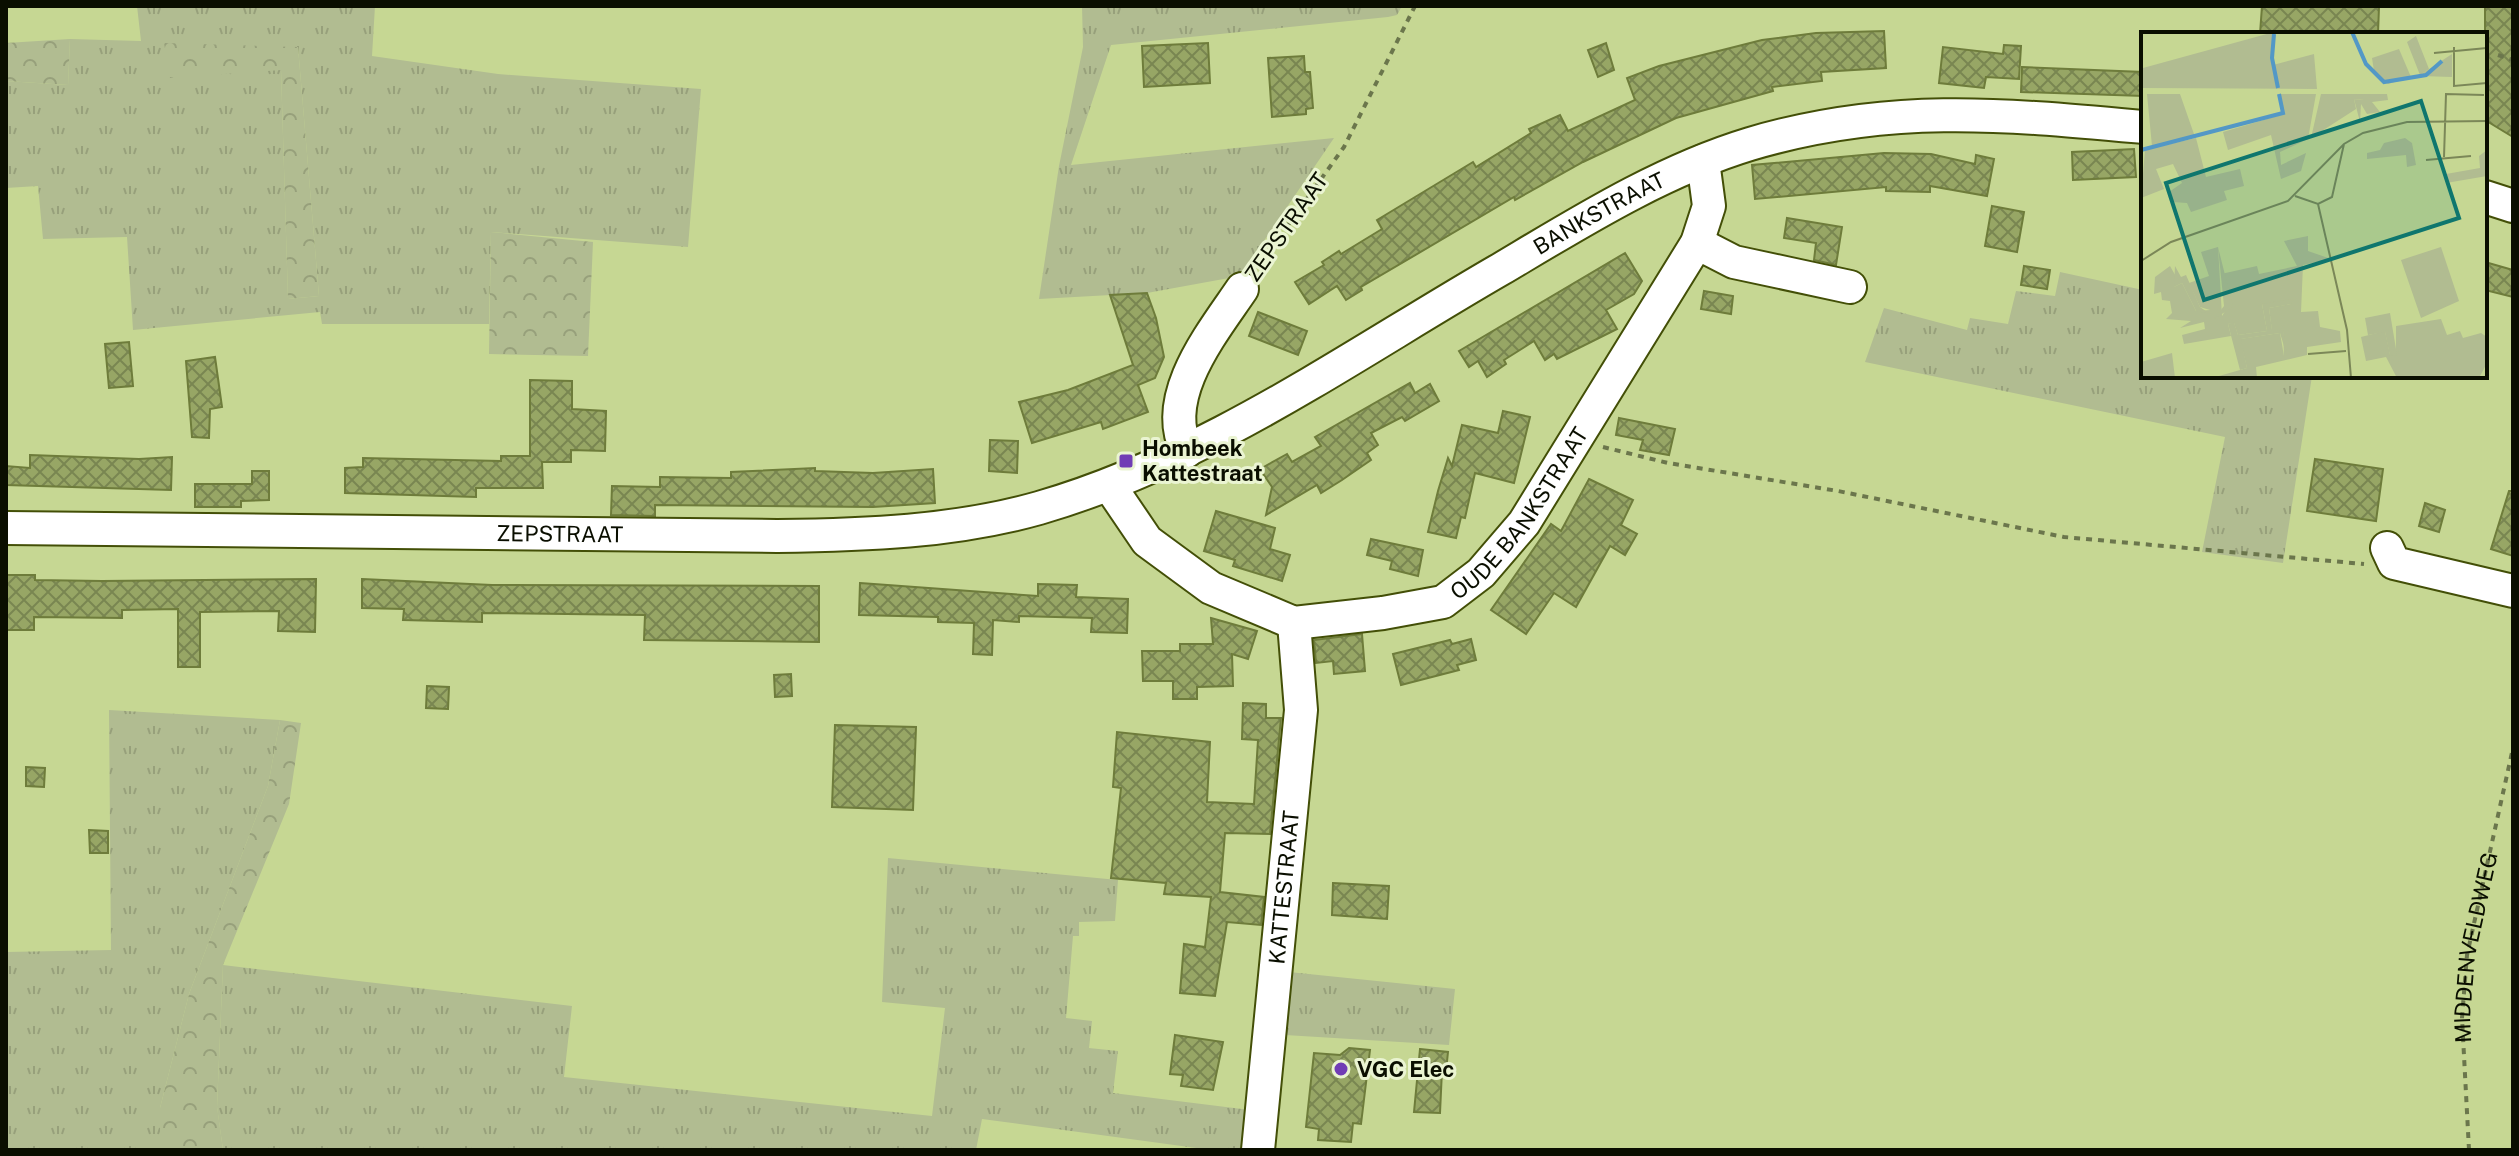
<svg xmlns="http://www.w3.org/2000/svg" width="2519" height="1156" font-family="'Public Sans',sans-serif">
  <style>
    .grass { fill: url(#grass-tufts); fill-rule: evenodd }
    .forest { fill: url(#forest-crowns) }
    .building { fill: url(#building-cross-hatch); stroke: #6e7c3b; stroke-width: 2 }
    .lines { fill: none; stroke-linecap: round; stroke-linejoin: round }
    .minor-casing { stroke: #434f07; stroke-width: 36 }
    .path { stroke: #6b764c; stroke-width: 4; stroke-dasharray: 6 6; stroke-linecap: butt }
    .minor { stroke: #fff; stroke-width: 32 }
    .poi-dot { fill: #713db5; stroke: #eaf4d2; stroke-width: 3 }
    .labels { text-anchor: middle; stroke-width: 6; stroke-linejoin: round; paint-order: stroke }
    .street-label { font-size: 22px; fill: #0a0e00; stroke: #eaf4d2 }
    .poi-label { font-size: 22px; font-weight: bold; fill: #0a0e00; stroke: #eaf4d2; text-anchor: start }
    .inset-river { fill: none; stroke: #5398c6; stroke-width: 4 }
    .inset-road { fill: none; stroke: #7b8758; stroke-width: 2 }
    .view { fill: #0f766e; fill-opacity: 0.15; stroke: #0f766e; stroke-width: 4 }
    .inset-edge { fill: none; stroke: #0a0e00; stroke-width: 4 }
  </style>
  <defs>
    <pattern id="grass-tufts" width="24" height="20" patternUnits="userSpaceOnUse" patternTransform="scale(2)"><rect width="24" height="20" fill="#b1bc91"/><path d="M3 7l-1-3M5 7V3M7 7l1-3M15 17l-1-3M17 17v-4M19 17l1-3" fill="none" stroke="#97a07b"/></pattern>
    <pattern id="forest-crowns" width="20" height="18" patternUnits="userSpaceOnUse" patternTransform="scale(2)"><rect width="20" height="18" fill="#b1bc91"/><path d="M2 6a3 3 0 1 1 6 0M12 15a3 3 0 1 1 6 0" fill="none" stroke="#97a07b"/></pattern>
    <pattern id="building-cross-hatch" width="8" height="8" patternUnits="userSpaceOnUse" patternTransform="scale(2)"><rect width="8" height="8" fill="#97a665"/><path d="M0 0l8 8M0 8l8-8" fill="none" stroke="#798651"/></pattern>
  </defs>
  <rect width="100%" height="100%" fill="#c6d793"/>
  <g class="grass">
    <path d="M 137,6 L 375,6 L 372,56 L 498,74 L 701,89 L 688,247 L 491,232 L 489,324 L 322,324 L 320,312 L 133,330 L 127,237 L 43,239 L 38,186 L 6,188 L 6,81 L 68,85 L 70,39 L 141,41 ZM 298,47 L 319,296 L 288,299 L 281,70 Z"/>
    <path d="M 1082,6 L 1402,6 L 1397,15 L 1388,17 L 1111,45 L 1071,165 L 1334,138 L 1240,276 L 1147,293 L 1039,299 L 1059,166 L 1083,47 Z"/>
    <path d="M 2060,272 L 2143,290 L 2143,376 L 2312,376 L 2283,563 L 2202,552 L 2225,437 L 1865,362 L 1884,308 L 1967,330 L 1970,318 L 2008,324 L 2016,291 L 2055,296 Z"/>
    <path d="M 109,710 L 280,720 L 268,786 L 189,994 L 160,1108 L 160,1150 L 6,1150 L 6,952 L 111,950 Z"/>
    <path d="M 888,858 L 1118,880 L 1115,921 L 1079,922 L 1079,936 L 1073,936 L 1066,1018 L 1092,1021 L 1089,1048 L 1118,1051 L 1113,1093 L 1250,1110 L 1247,1150 L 1211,1150 L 982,1119 L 976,1150 L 223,1150 L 217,1107 L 223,965 L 572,1006 L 564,1077 L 932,1116 L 945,1008 L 882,1002 Z"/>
    <path d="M 1289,972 L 1455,989 L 1449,1045 L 1285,1035 Z"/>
  </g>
  <g class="forest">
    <path d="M 70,39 L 68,85 L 6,81 L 6,43 Z"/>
    <path d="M 164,43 L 298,47 L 319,296 L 288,299 L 281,70 L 170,78 Z"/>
    <path d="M 491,232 L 593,242 L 588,356 L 489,354 Z"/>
    <path d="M 280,720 L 301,723 L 289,804 L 223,965 L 217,1106 L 223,1150 L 160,1150 L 160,1108 L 189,994 L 268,786 Z"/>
  </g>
  <g class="building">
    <path d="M 2262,6 L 2379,7 L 2378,34 L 2260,34 Z"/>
    <path d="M 2485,6 L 2513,6 L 2513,137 L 2485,120 Z"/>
    <path d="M 1884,31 L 1886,68 L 1821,72 L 1822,81 L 1772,87 L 1773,91 L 1676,118 L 1583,162 L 1515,200 L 1514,197 L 1361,287 L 1362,290 L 1346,300 L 1337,286 L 1309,304 L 1295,282 L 1324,265 L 1322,262 L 1339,251 L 1341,254 L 1382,229 L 1377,220 L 1473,162 L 1476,167 L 1531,133 L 1529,129 L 1560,115 L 1568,131 L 1635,100 L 1627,78 L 1659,66 L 1762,40 L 1816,33 Z"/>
    <path d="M 1208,43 L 1210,83 L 1144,87 L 1142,46 Z"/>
    <path d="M 1606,43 L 1614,70 L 1598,77 L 1588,50 Z"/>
    <path d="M 2004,45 L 2021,46 L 2019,79 L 1986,77 L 1984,88 L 1939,83 L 1943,47 L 2003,54 Z"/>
    <path d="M 1304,56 L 1305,72 L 1310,72 L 1313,108 L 1306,109 L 1306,114 L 1272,117 L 1268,58 Z"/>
    <path d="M 2022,67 L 2143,72 L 2143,96 L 2021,92 Z"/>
    <path d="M 2134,149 L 2136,177 L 2073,180 L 2072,152 Z"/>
    <path d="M 1884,153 L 1931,154 L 1975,164 L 1976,155 L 1994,159 L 1987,196 L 1930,186 L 1930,192 L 1886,191 L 1886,187 L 1755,199 L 1752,165 Z"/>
    <path d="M 1992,206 L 2024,212 L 2017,252 L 1985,246 Z"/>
    <path d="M 1787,218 L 1842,227 L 1836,265 L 1814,260 L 1816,243 L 1784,238 Z"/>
    <path d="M 1625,253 L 1642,281 L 1634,294 L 1606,310 L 1617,329 L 1557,359 L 1554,354 L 1545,360 L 1534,341 L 1504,360 L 1506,364 L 1487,377 L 1478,361 L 1469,367 L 1459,351 Z"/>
    <path d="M 2485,262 L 2513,270 L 2513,297 L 2485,290 Z"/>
    <path d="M 2024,266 L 2050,270 L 2047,289 L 2021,285 Z"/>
    <path d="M 1704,291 L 1733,296 L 1731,314 L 1701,309 Z"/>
    <path d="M 1147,293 L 1156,318 L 1164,357 L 1155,378 L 1138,385 L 1148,412 L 1103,429 L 1101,422 L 1032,443 L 1019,402 L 1068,390 L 1133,365 L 1110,295 Z"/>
    <path d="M 1258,312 L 1307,331 L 1298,355 L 1249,336 Z"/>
    <path d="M 129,342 L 133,386 L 109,388 L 105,344 Z"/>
    <path d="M 215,357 L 222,407 L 210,409 L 209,438 L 192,437 L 186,361 Z"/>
    <path d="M 530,380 L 572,381 L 572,409 L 606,411 L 605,451 L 571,450 L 571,462 L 542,462 L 543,488 L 476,488 L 476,497 L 345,493 L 345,468 L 363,467 L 363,458 L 501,461 L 501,456 L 530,456 Z"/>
    <path d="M 1410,383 L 1415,393 L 1430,384 L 1439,401 L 1405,421 L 1402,417 L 1371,433 L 1378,445 L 1367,453 L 1371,460 L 1342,480 L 1321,493 L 1317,485 L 1266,515 L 1272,487 L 1260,469 L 1287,454 L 1292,462 L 1321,446 L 1315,437 Z"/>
    <path d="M 1503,411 L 1530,417 L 1514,483 L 1475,473 L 1465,518 L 1461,517 L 1456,538 L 1428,532 L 1438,491 L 1448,458 L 1452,466 L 1462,425 L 1498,433 Z"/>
    <path d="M 1619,418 L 1675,429 L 1669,455 L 1640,450 L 1643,440 L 1616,435 Z"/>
    <path d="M 990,440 L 1018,441 L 1017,473 L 989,471 Z"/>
    <path d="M 30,455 L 139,459 L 172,457 L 171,490 L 6,485 L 6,466 L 30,468 Z"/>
    <path d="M 2315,459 L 2383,469 L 2376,521 L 2307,511 Z"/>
    <path d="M 815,468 L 815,471 L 873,473 L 933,469 L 935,503 L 873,507 L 655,505 L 655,516 L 611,515 L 612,486 L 660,487 L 660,477 L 731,478 L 731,472 Z"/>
    <path d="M 252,471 L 269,471 L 269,500 L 241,501 L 241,507 L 195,507 L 195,484 L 252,484 Z"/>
    <path d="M 1589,479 L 1633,500 L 1621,525 L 1637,534 L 1625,555 L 1610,546 L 1576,607 L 1554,593 L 1526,634 L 1491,610 L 1551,524 L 1561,531 Z"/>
    <path d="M 2509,491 L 2513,491 L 2513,556 L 2491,549 Z"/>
    <path d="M 2425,503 L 2445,510 L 2439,532 L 2419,526 Z"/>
    <path d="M 1216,511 L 1275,528 L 1270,549 L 1290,555 L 1282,581 L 1233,566 L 1235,560 L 1204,551 Z"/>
    <path d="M 1371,539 L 1423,550 L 1418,576 L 1390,569 L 1392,561 L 1367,555 Z"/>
    <path d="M 6,575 L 35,575 L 35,580 L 102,581 L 316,579 L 315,632 L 278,631 L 279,611 L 200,612 L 200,667 L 178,667 L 178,609 L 122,610 L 122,618 L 34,617 L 34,630 L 6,630 Z"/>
    <path d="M 362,579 L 492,585 L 819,586 L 819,642 L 644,640 L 645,615 L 482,613 L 482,622 L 403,620 L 404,609 L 362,608 Z"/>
    <path d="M 860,583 L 1038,596 L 1038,584 L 1077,585 L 1076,597 L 1128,599 L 1127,633 L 1091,632 L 1092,618 L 1019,616 L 1019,622 L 993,620 L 992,655 L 973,654 L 974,623 L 938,622 L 938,617 L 859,615 Z"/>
    <path d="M 1211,618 L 1257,631 L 1248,659 L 1232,654 L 1233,686 L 1197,687 L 1197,699 L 1173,699 L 1173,681 L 1143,681 L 1142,651 L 1180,651 L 1180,644 L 1213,644 Z"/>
    <path d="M 1362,634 L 1365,671 L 1334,674 L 1333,661 L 1316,663 L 1314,640 Z"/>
    <path d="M 1471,639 L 1476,660 L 1457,665 L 1459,670 L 1401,685 L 1393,654 L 1450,640 L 1452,644 Z"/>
    <path d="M 791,674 L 792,696 L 775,697 L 774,675 Z"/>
    <path d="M 427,686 L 449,687 L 448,709 L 426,708 Z"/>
    <path d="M 1243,703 L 1266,704 L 1266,718 L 1281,718 L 1270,834 L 1225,833 L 1220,892 L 1264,897 L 1261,925 L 1227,922 L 1215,996 L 1180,993 L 1184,944 L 1205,947 L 1211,897 L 1164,894 L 1166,883 L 1111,878 L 1121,788 L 1113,787 L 1117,732 L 1210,742 L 1207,802 L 1254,804 L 1258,740 L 1242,739 Z"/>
    <path d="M 835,725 L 916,727 L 913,810 L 832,807 Z"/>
    <path d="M 26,767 L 45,768 L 44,787 L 26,786 Z"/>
    <path d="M 89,830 L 108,831 L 108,853 L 90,853 Z"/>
    <path d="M 1333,883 L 1389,886 L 1387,919 L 1332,915 Z"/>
    <path d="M 1175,1035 L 1223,1042 L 1213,1090 L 1181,1086 L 1183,1075 L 1170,1074 Z"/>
    <path d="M 1349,1048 L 1370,1050 L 1361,1124 L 1353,1123 L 1351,1142 L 1318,1140 L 1319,1129 L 1306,1127 L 1314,1053 L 1340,1055 Z"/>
    <path d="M 1420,1049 L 1448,1052 L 1446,1071 L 1442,1070 L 1440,1113 L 1414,1112 Z"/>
  </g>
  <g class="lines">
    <defs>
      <g id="minor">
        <path d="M 2485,197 L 2513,206"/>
        <path d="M 1697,243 L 1734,262 L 1850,287"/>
        <path d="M 1187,451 C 1159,397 1213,332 1242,289"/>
        <path id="s2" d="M 1109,485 L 1147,541 L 1211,588 L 1294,623 L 1383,613 L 1443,602 L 1481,573 L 1524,523 L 1697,243 L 1709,206 L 1703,161"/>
        <path id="s3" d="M 6,528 L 777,536 C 864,535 954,532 1039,508 C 1208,459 1350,356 1501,269 C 1580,222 1661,171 1750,144 C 1888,103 2002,114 2143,127"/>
        <path d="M 2387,548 L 2394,563 L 2513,591"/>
        <path id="s4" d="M 1258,1150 L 1301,710 L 1294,623"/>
      </g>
    </defs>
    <use href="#minor" class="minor-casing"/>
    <g class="path">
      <path d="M 2498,55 L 2513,60"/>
      <path d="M 1258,267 L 1344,147 L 1415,6"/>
      <path d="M 1603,447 L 1668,463 L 1838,491 L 2064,537 L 2364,564"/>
      <path id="s1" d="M 2469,1150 L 2462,1018 L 2467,955 L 2513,748"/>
    </g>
    <use href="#minor" class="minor"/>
  </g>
  <g class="poi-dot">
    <rect x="1118" y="453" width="16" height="16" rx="4"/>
    <circle cx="1341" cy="1069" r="8"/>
  </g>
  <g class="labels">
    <g class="street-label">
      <text dy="8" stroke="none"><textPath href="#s3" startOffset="1670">BANKSTRAAT</textPath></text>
      <text transform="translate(1286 227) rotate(-55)" y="8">ZEPSTRAAT</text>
      <text dy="8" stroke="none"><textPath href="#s2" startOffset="506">OUDE BANKSTRAAT</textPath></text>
      <text dy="8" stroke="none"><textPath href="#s3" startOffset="554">ZEPSTRAAT</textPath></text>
      <text dy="8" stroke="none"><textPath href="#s4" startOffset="264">KATTESTRAAT</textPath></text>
      <text dy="8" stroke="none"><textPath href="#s1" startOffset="204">MIDDENVELDWEG</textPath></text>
    </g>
    <g class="poi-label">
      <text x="1142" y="456">Hombeek<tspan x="1142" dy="25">Kattestraat</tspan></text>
      <text x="1357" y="1077">VGC Elec</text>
    </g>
  </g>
  <g transform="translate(2141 32)">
    <rect width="346" height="346" fill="#c6d793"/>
    <path d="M 133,0 L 138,0 L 134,2 L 132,33 L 173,22 L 176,57 L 0,56 L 2,36 ZM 275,4 L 288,37 L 279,43 L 266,10 ZM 258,17 L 270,45 L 247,52 L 233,39 L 231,26 ZM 6,62 L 39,62 L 54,105 L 11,114 ZM 139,62 L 175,62 L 167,107 L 139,120 L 140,133 L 165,121 L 160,139 L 140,147 L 130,103 L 87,118 L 82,100 L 143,82 ZM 180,62 L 223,62 L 223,68 L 213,67 L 215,77 L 170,106 ZM 55,106 L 65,145 L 99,137 L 103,154 L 83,159 L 86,168 L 50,180 L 46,171 L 32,170 L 28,160 L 41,151 L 32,132 L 15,137 L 23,157 L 0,166 L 4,118 ZM 264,106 L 271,111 L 275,133 L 266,135 L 265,123 L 226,127 L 226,121 L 239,118 L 243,111 ZM 346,118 L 346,144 L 305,151 L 305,142 L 339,136 L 338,124 ZM 167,204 L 167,219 L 190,227 L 162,233 L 160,280 L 177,279 L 179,295 L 199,299 L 200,310 L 166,315 L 166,323 L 115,335 L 116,346 L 71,346 L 106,336 L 99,307 L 139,301 L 143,324 L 142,298 L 131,299 L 128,276 L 150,272 L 121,272 L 126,299 L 97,303 L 93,291 L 87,292 L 90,304 L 43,312 L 41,303 L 64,297 L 63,290 L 39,296 L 50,289 L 25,287 L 31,281 L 29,269 L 21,268 L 20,260 L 13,262 L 14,245 L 29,234 L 37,248 L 33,255 L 41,251 L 55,279 L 69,278 L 59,275 L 48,251 L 68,244 L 60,220 L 77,215 L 81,284 L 90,270 L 80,242 L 116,234 L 118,242 L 156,234 L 143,209 ZM 300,215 L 318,269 L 280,286 L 260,228 ZM 300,287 L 306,303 L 319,299 L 322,306 L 340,301 L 346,305 L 346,331 L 338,346 L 256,346 L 245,325 L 225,329 L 220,305 L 244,299 L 249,323 L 255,323 L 255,294 ZM 31,321 L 34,346 L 0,346 L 0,330 Z" fill="#b1bc91"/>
    <path d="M 311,22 L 311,45 L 279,44 L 279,43 ZM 223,62 L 246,62 L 247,68 L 231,70 L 239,80 L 226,82 L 220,72 L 219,90 L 213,67 L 223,68 ZM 77,215 L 92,275 L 73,287 L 83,274 ZM 34,234 L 40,245 L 45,243 L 59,275 L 69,282 L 55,279 L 41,251 L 33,255 ZM 150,267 L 151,272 L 128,276 L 131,298 L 142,298 L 146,324 L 139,301 L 100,307 L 106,336 L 99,338 L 87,292 L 93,290 L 97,303 L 126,299 L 121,272 ZM 249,281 L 256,323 L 249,324 L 244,300 L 227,303 L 224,286 Z" fill="#b1bc91"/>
    <path class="inset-river" d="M 211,0 L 225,32 L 243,50 L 285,43 L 301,29M 133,2 L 131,26 L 137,56M 0,118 L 142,81 L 138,62"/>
    <path class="inset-road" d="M 313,15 L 313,54 L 346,51M 293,21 L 346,16M 303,125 L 305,62 L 343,63M 285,128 L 330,124M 154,164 L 177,172 L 191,165 L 203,112M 177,172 L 206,298 L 210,346M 0,229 L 30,210 L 147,169 L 203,112 L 222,101 L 266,90 L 346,89M 167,322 L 205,319"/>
    <path class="view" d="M 280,69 L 318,186 L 63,268 L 25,151 Z"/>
    <rect width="346" height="346" class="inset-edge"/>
  </g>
  <rect width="2519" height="1156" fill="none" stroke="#0a0e00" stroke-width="16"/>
</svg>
